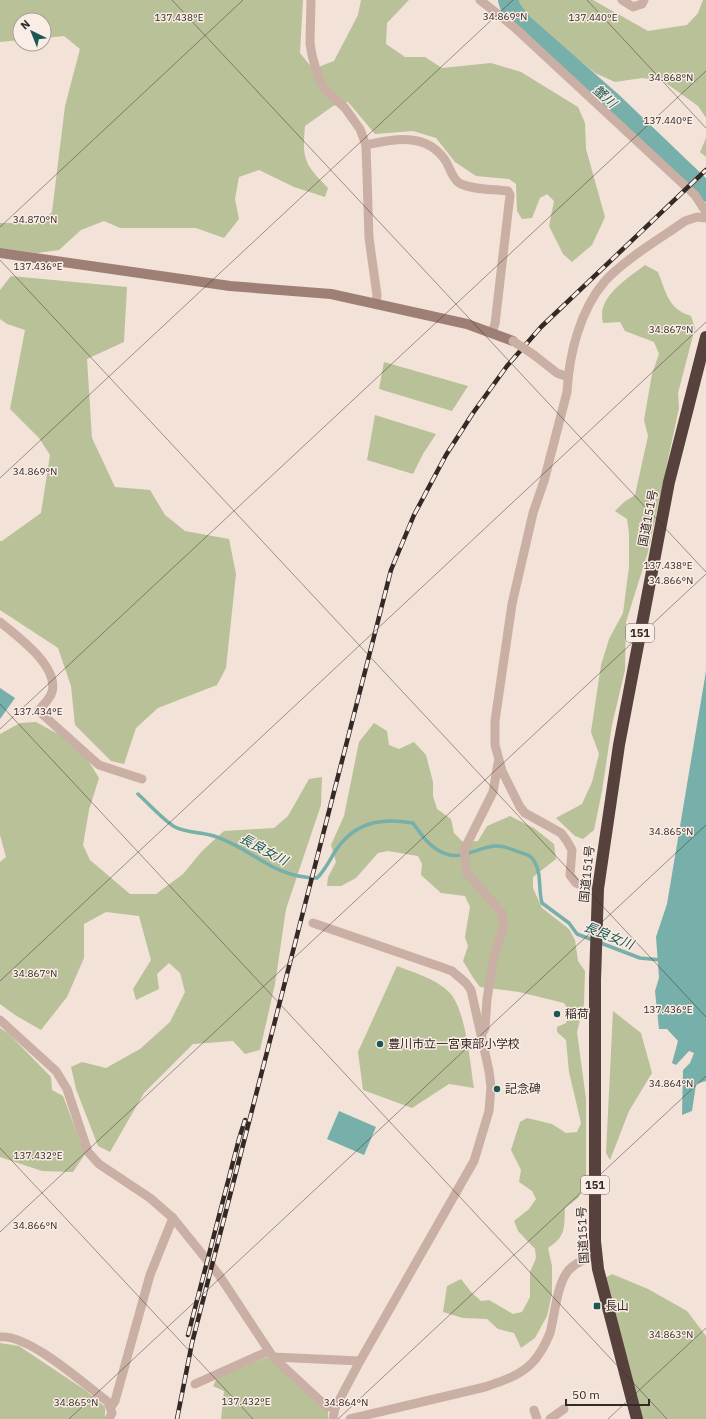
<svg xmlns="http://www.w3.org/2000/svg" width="706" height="1419" font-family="'IBM Plex Sans','Noto Sans JP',sans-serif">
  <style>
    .green { fill: #b9c198 }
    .water { fill: #77afaa }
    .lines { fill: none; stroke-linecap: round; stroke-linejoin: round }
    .stream { stroke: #77afaa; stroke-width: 3.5 }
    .river { stroke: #77afaa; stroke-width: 20 }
    .street { stroke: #cab0a4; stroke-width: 9 }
    .secondary { stroke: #9d7f76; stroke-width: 10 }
    .highway { stroke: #56413d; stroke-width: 12 }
    .rail-casing { stroke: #352926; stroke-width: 4.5 }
    .rail { stroke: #f9ede5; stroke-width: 3; stroke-dasharray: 9; stroke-linecap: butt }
    .street-bridge { stroke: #cab0a4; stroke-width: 9 }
    .ticks { fill: none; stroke: #352926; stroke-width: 1; stroke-opacity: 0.45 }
    .poi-dot { fill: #1b5753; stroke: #f9ede5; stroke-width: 1.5 }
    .labels { text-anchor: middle; stroke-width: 3; stroke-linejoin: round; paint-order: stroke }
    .shield { fill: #f9ede5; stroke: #70645f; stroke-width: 1 }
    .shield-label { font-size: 11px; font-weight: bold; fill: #352926 }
    .street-label { font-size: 12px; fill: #352926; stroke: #f9ede5 }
    .poi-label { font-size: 12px; fill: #352926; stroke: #f9ede5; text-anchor: start }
    .water-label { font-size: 13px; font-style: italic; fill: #1b5753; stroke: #f9ede5 }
    .ticks-label { font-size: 10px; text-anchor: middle; fill: #352926; stroke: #f9ede5; stroke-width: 3; stroke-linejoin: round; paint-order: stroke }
  </style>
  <rect width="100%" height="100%" fill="#f2e2d8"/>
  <g class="green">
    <path d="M 0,0 L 303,0 L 300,53 L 313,69 L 334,61 L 358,15 L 361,0 L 409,0 L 387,23 L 386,44 L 405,57 L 425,57 L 442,68 L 491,63 L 521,72 L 578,107 L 585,123 L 586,149 L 605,217 L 592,245 L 572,262 L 563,254 L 549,226 L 554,201 L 547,194 L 540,198 L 532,218 L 522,219 L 517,211 L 516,184 L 509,179 L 476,176 L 455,162 L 436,138 L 413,131 L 375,134 L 348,102 L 333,106 L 305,126 C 302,159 304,164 328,188 L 325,197 L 294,187 L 259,170 L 239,177 L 235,199 L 239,219 L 224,238 L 196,228 L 120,228 L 104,221 L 81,230 L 59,250 L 37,253 L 0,248 L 0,223 L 41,223 L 52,212 L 65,106 L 80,49 L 64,36 L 44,38 L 44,20 L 20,20 L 20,40 L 0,42 Z"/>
    <path d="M 517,0 L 593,0 L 648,31 L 687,25 L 698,13 L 703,0 L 706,0 L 706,118 L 698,106 L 663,81 L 642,78 L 615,82 L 595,73 L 525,16 Z"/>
    <path d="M 706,138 L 706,157 L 700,152 Z"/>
    <path d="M 645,265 L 658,272 C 666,292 668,309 691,316 L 695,328 L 678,393 L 679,408 L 648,552 L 626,622 L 625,670 L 612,725 L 602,791 L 594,830 L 583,839 L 575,836 L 556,818 L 582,804 L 592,782 L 599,754 L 591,732 L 601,665 L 609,639 L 623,613 L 629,567 L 629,533 L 627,519 L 615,511 L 624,502 L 635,495 L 648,436 L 644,420 L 652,374 L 659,354 L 654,342 L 625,331 L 620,322 L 603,323 C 596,297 627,279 645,265 Z"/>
    <path d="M 11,276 L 127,287 L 124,342 L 87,359 L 92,438 L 115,487 L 150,490 L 165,515 L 185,531 L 229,539 L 236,574 L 226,668 L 217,685 L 158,708 L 136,728 L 124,764 L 111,761 L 75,725 L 71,686 L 58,648 L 0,610 L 0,541 L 2,541 L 41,513 L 50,455 L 39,438 L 10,409 L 25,330 L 7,324 L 0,319 L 0,290 Z"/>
    <path d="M 384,362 L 468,386 L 452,411 L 379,389 Z"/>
    <path d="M 375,415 L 436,434 L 423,454 L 413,474 L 367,460 Z"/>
    <path d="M 36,722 L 65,738 L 86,757 L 99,778 L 89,810 L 83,845 L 90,860 L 130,894 L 156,894 L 183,874 L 202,851 L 224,831 L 274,828 L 288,816 L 309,779 L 322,777 L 321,805 L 286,909 L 275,984 L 260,1050 L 245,1054 L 233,1041 L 193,1044 L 144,1093 L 110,1152 L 98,1146 L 76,1089 L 71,1067 L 82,1062 L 106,1068 L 140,1049 L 170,1022 L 185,992 L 180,973 L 169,963 L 157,974 L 159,989 L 136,1000 L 133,989 L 151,960 L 139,916 L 106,912 L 84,924 L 84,958 L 67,997 L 41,1030 L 15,1015 L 0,1004 L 0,862 L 6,857 L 0,835 L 0,734 L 20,723 Z"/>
    <path d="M 374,723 L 387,731 L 389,745 L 399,749 L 414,742 L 426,755 L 433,782 L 433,796 L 437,809 L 451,819 L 454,833 L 463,842 L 478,841 L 487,826 L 510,816 L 534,828 L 554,844 L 556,859 L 533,877 L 533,888 L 542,908 L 569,929 L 575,940 L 578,961 L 585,971 L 584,1004 L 577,1032 L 586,1099 L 586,1184 L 578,1198 L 565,1208 C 564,1229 566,1236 548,1248 L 552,1266 L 552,1294 L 547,1316 L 535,1338 L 521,1348 L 514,1333 L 498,1329 L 487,1319 L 463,1318 L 443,1312 L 447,1286 L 461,1279 L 472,1293 L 481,1301 L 489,1300 L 513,1314 L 522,1312 L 530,1297 L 530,1272 L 536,1258 L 535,1249 L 518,1231 L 514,1221 L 529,1209 L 536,1199 L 532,1191 L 519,1182 L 521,1170 L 511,1150 L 520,1122 L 527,1118 L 552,1124 L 566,1133 L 577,1132 L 581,1123 L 569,1072 L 566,1040 L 557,1032 L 557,1027 L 566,1023 L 570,1012 L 564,1003 L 519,992 L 480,987 L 474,979 L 463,961 L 468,946 L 465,937 L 470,907 L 465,896 L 441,893 L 421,875 L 422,864 L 418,856 L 388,851 L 378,853 L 356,878 L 341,886 L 327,886 L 328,877 L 336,862 L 331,845 L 344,816 L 359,742 Z"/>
    <path d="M 397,966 C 414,973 435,978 449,992 C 466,1009 470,1063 474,1088 L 449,1084 L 412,1108 L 363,1090 L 358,1052 Z"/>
    <path d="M 613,1011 L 641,1033 L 652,1073 L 629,1111 L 610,1160 L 606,1153 Z"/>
    <path d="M 0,1028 L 9,1034 L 51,1077 L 52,1090 L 63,1096 L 85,1154 L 73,1172 L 42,1171 L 0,1157 Z"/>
    <path d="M 612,1274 L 648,1289 L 687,1311 L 706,1336 L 706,1419 L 642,1419 L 602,1280 Z"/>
    <path d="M 0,1343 L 19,1346 L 85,1390 L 105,1407 L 105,1419 L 0,1419 Z"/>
    <path d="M 267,1357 L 328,1410 L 328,1419 L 221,1419 L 224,1391 L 213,1386 L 217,1378 Z"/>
  </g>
  <g class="water">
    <path d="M 706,671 L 706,1081 L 696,1084 L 692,1111 L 682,1115 L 683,1070 L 690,1063 L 694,1053 L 689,1051 L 676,1065 L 672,1063 L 678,1041 L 667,1029 L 659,1029 L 655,991 L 659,978 L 656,937 L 667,904 Z"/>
    <path d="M 0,688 L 15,698 L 0,719 Z"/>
    <path d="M 339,1111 L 376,1127 L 364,1155 L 327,1139 Z"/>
  </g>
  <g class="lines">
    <path class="stream" d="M 138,794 C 148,803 164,821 175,827 C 186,833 202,832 214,836 C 254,849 272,878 317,878 C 326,869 330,859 336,850 C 356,821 382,818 413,823 C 423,837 432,851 450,855 C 464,858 476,849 489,847 C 499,844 509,848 519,852 C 525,854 531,855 534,861 C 542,873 538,889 542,903 L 569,923 L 577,934 L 640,958 L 661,960"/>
    <path class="river" d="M 508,0 L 511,9 L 523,24 L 612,102 L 706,192"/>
    <g class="street">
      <path d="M 311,0 L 310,43 L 312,55 L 318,77 L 325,89 L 345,108 L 360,129 L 366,145 L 369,238 L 377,295 L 376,303"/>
      <path d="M 480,0 L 514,27 L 695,195 L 706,212"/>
      <path d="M 622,0 L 633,7 L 642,4 L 644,0"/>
      <path d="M 366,145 C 394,139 426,132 445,160 C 450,167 451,177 459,183 C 472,190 493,189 508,191 L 510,195 L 495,324 L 492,332"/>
      <path d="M 534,355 L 557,373 L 568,377"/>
      <path d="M 0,622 C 18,637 59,666 52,692 C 50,699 43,705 39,710 L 42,714 L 99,765 L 142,779"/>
      <path d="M 598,889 L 585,887 L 576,883 L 570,875 L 572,850 L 567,841 L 561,833 L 525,813 L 520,807 L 502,771 L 495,745 L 495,721 L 512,604 L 533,513 L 544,481 L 567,392 C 569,354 580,310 605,281 C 625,259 660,239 685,221 L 697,217 L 706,218"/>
      <path d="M 313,923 L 441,967 L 452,971 L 466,983 L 471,990 L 489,1071 L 491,1087 L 489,1111 L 474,1161 L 360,1361 L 335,1408 L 333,1419"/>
      <path d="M 0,1020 L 56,1071 L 67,1089 L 88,1152 L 99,1164 L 150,1198 L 173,1218 L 219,1275 L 273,1357 L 326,1406 L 335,1408"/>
      <path d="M 482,1034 L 485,1028 L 487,999 L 494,956 L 504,925 L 502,913 L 467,873 L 464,850 L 493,792 L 498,763"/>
      <path d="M 0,1337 C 29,1334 84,1384 108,1402 L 112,1413 L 109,1419"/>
      <path d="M 273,1357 L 360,1361"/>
      <path d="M 195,1384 L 269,1351"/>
      <path d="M 111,1407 L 115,1401 L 150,1275 L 173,1218"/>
      <path d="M 534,1410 L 537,1419"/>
      <path d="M 350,1419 L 485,1387 C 502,1381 520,1376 533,1362 C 540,1354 546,1343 550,1333 C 555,1315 557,1278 572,1267 C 579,1261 588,1258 596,1255"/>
      <path d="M 550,1419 L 564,1409"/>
    </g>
    <path class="secondary" d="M 0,253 L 230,286 L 331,294 L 467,324 L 513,341"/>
    <path class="highway" d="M 637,1419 L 598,1269 L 595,1241 L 595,980 L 598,889 L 619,745 L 669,482 L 706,337"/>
    <defs>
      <g id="rail">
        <path d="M 188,1335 L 239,1139 L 245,1120"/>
        <path d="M 177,1419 L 192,1343 L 377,625 L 391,570 L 414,515 L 446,455 L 473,413 L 507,366 L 541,327 L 706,170"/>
      </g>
    </defs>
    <use href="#rail" class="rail-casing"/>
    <use href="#rail" class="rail"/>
    <path class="street-bridge" d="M 513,341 L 534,355"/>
  </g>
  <path class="ticks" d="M 172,0 L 706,572M 587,0 L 706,128M 0,227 L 243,0M 0,260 L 706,1017M 0,478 L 513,0M 0,704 L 667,1419M 0,729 L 706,71M 0,981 L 706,322M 0,1148 L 253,1419M 0,1232 L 706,574M 69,1419 L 706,825M 338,1419 L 706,1076M 608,1419 L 706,1328"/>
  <g class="poi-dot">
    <circle cx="557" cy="1014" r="4"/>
    <circle cx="380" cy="1044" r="4"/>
    <circle cx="497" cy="1089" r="4"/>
    <rect x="593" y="1302" width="8" height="8" rx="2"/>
  </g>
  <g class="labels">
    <g class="shield">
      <rect x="626" y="624" width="28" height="18" rx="3"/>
      <rect x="581" y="1176" width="28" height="18" rx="3"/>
    </g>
    <g class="shield-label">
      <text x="640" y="637">151</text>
      <text x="595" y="1189">151</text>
    </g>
    <g class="street-label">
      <text transform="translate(648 518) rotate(-79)" y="4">国道151号</text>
      <text transform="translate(587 874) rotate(-84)" y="4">国道151号</text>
      <text transform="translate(583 1235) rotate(-93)" y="4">国道151号</text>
    </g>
    <g class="poi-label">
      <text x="565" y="1018">稲荷</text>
      <text x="388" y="1048">豊川市立一宮東部小学校</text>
      <text x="505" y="1093">記念碑</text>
      <text x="605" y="1310">長山</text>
    </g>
    <g class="water-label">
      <text transform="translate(605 96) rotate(42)" y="5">蟹川</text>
      <text transform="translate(264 849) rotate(28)" y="5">長良女川</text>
      <text transform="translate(609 935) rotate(22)" y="5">長良女川</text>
    </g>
  </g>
  <g class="ticks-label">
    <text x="505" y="20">34.869°N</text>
    <text x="179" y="21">137.438°E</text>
    <text x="593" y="21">137.440°E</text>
    <text x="671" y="81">34.868°N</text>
    <text x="668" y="124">137.440°E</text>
    <text x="35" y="223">34.870°N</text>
    <text x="38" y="270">137.436°E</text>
    <text x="671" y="333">34.867°N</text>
    <text x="35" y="475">34.869°N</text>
    <text x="668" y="569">137.438°E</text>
    <text x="671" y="584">34.866°N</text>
    <text x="38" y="715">137.434°E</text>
    <text x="671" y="835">34.865°N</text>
    <text x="35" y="977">34.867°N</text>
    <text x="668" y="1013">137.436°E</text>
    <text x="671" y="1087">34.864°N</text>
    <text x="38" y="1159">137.432°E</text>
    <text x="35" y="1229">34.866°N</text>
    <text x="671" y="1338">34.863°N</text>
    <text x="246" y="1405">137.432°E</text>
    <text x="76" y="1406">34.865°N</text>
    <text x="346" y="1406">34.864°N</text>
  </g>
  <g transform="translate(32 32) rotate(317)"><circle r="19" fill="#f9ede5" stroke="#ab9f99"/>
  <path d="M0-3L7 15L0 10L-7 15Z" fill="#1b5753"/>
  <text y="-6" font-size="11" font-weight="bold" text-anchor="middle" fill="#352926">N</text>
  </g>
  <path d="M566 1399v6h83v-6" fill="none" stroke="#352926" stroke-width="2"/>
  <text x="572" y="1399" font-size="12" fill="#352926" stroke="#f9ede5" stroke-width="3" paint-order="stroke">50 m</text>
</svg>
